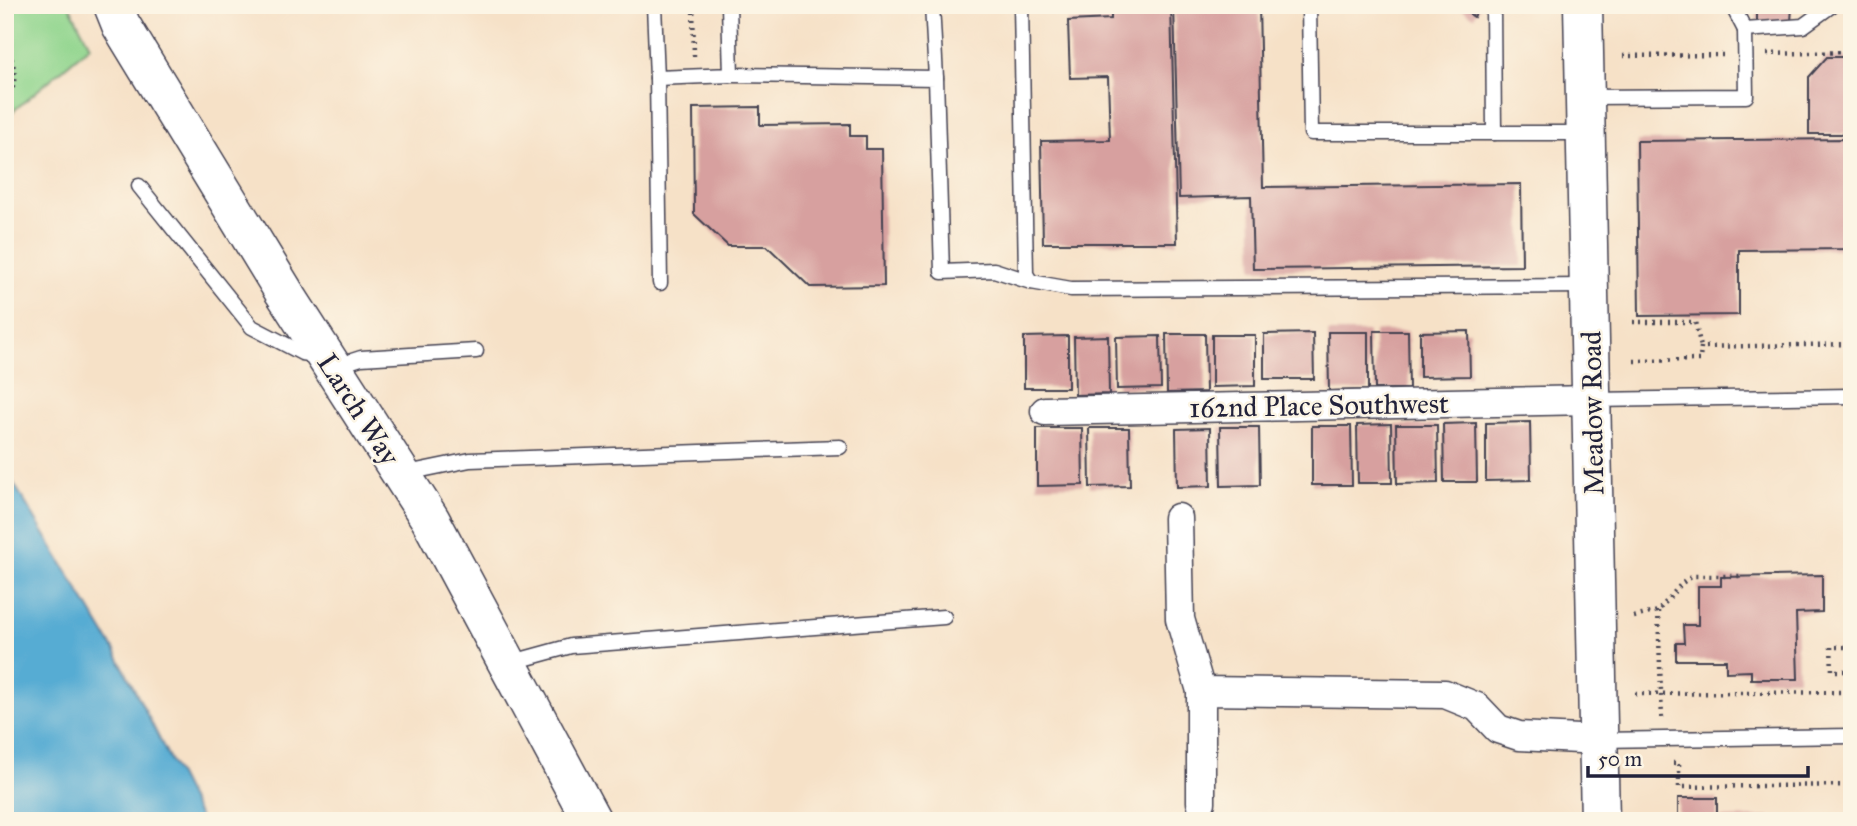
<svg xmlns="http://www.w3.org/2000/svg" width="1857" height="826" font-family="'IM FELL Great Primer',serif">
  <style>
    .green { fill: #91d58e; stroke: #5a7c64; stroke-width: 2 }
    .water { fill: #56acd3; stroke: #3c6787; stroke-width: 2 }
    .building { fill: #d7a09f }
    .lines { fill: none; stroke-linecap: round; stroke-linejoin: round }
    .lane-casing { stroke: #423f50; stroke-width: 17 }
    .street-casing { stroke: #423f50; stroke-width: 31 }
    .secondary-casing { stroke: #423f50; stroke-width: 41 }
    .path { stroke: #423f50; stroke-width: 4.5; stroke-dasharray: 2 5; stroke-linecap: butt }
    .lane { stroke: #fff; stroke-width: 14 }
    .street { stroke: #fff; stroke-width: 28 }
    .secondary { stroke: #fff; stroke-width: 38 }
    .labels { text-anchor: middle; stroke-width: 5; stroke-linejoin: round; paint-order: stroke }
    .street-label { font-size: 28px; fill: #22223b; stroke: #fcf5e5 }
  </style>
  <rect width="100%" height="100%" fill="#fcf5e5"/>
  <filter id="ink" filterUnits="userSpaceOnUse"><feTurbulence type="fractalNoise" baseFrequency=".0143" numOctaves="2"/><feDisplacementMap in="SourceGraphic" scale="14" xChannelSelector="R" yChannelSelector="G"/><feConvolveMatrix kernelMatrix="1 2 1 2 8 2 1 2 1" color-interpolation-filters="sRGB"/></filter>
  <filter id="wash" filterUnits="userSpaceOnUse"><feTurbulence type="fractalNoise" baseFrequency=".00686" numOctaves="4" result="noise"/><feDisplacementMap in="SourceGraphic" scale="28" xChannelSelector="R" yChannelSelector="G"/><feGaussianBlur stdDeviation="1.57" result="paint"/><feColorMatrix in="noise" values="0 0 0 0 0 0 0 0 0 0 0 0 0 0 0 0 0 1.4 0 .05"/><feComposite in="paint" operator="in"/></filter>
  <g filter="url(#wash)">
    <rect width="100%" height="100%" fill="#f6e1c7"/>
    <path class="green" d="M 5,5 L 69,5 L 90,46 L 5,118 Z"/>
    <path class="water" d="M 5,469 L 115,651 L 201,821 L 5,821 Z"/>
    <g id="blocks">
      <g class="building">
        <path d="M 1111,5 L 1171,5 L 1177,243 L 1043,243 L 1041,141 L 1110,140 L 1108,77 L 1070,78 L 1068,21 L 1111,19 Z"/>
        <path d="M 1174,5 L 1259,5 L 1263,187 L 1521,184 L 1522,266 L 1253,269 L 1251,196 L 1179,198 Z"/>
        <path d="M 1456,5 L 1478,5 L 1480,6 L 1474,17 Z"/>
        <path d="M 1757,5 L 1792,5 L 1791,23 L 1757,22 Z"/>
        <path d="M 1827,57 L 1852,57 L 1852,134 L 1809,134 L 1809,77 Z"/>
        <path d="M 760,107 L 760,125 L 850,124 L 850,136 L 866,136 L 866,149 L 882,149 L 884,286 L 810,287 L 767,246 L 728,246 L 694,214 L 693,108 Z"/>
        <path d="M 1852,139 L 1852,249 L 1739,250 L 1739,315 L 1639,316 L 1637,141 Z"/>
        <path d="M 1374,331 L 1408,331 L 1409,389 L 1375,389 Z"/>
        <path d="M 1469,331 L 1470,376 L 1420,377 L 1420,332 Z"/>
        <path d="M 1328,332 L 1368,332 L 1368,390 L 1329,391 Z"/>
        <path d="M 1313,333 L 1314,379 L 1264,379 L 1264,334 Z"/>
        <path d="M 1166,334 L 1205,334 L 1206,392 L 1167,393 Z"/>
        <path d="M 1212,335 L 1255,335 L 1255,386 L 1212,387 Z"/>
        <path d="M 1068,336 L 1068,388 L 1024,388 L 1024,337 Z"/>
        <path d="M 1108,336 L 1109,394 L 1075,395 L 1074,337 Z"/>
        <path d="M 1160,336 L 1161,388 L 1117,389 L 1116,337 Z"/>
        <path d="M 1530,422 L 1531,480 L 1486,481 L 1486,423 Z"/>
        <path d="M 1476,423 L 1477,482 L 1444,482 L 1443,424 Z"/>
        <path d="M 1391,424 L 1392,483 L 1358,483 L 1357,425 Z"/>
        <path d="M 1396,425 L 1437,425 L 1438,483 L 1397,484 Z"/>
        <path d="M 1312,426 L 1351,426 L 1352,485 L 1312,485 Z"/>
        <path d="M 1220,427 L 1259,427 L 1260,485 L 1221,486 Z"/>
        <path d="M 1037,428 L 1082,428 L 1083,485 L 1037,486 Z"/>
        <path d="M 1089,428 L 1129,428 L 1130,486 L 1090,487 Z"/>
        <path d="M 1210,428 L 1211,486 L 1177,487 L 1176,429 Z"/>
        <path d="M 1822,575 L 1822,612 L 1796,613 L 1798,679 L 1751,679 L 1751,671 L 1726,672 L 1726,660 L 1676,660 L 1676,643 L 1684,643 L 1683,625 L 1698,625 L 1698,586 L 1721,586 L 1721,577 Z"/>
        <path d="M 1678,798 L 1717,798 L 1717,818 L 1770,817 L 1770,821 L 1678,821 Z"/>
      </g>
    </g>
  </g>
  <g filter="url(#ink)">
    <use href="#blocks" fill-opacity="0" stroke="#423f50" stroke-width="2"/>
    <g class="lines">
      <defs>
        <g id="lane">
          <path d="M 654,5 L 657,78"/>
          <path d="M 932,5 L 936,78"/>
          <path d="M 1021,5 L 1026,274 L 1031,282"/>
          <path d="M 1309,5 L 1311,133 L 1584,133"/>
          <path d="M 1493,5 L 1494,133"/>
          <path d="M 1732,5 L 1745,30"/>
          <path d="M 731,75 L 936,78 L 942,272 L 994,270 L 1031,282 L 1071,289 L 1588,286"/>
          <path d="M 1586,97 L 1746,96 L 1745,30 L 1803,26 L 1832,5"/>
          <path d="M 139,186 L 252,327 L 302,353 L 316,355"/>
          <path d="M 660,283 L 657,78 L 731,75 L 729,5"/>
          <path d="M 333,367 L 361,358 L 476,351"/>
          <path d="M 1593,400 L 1852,396"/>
          <path d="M 402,474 L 470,460 L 840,447"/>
          <path d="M 509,663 L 571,646 L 944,617"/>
          <path d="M 1601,740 L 1852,736"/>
        </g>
        <g id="street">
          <path d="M 1045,411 L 1592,400"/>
          <path d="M 1178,518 L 1180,619 L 1201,691"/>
          <path d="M 1201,802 L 1201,691 L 1445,694 L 1477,707 L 1498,729 L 1519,736 L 1599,740"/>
        </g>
        <g id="secondary">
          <path d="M 113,5 L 121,25 L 284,292 L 430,519 L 592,821"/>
          <path d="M 1583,5 L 1600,821"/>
        </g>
      </defs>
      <use href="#lane" class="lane-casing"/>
      <use href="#street" class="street-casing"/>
      <use href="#secondary" class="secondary-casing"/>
      <g class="path">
        <path d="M 693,5 L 694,57"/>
        <path d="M 5,46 C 17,63 18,87 5,103"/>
        <path d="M 1767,54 L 1852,52"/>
        <path d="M 1623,56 L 1727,55"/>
        <path d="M 1633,322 L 1695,322 L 1701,347"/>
        <path d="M 1634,361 L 1700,360 L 1701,347 L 1852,344"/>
        <path d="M 1658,611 L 1662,719"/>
        <path d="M 1634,617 L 1658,611 L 1682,583 L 1693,576 L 1744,576"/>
        <path d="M 1852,647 L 1831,647 L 1832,671 L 1852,671"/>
        <path d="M 1635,694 L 1847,692 L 1846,671"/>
        <path d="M 1673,763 L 1679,763 L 1679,787 L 1852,785"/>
      </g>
      <use href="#lane" class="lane"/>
      <use href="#street" class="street"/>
      <use href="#secondary" class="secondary"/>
    </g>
  </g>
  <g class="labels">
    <g class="street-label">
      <text transform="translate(1319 405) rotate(-1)" y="10">162nd Place Southwest</text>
      <text transform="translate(359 409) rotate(57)" y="10">Larch Way</text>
      <text transform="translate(1592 413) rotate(-91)" y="10">Meadow Road</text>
    </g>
  </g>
  <rect width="1857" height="826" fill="none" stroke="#fcf5e5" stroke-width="28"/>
  <path d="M1588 766v10h220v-10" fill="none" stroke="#22223b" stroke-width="3.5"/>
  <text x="1598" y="766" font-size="21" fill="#22223b" stroke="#fcf5e5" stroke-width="5" paint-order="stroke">50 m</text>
</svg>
